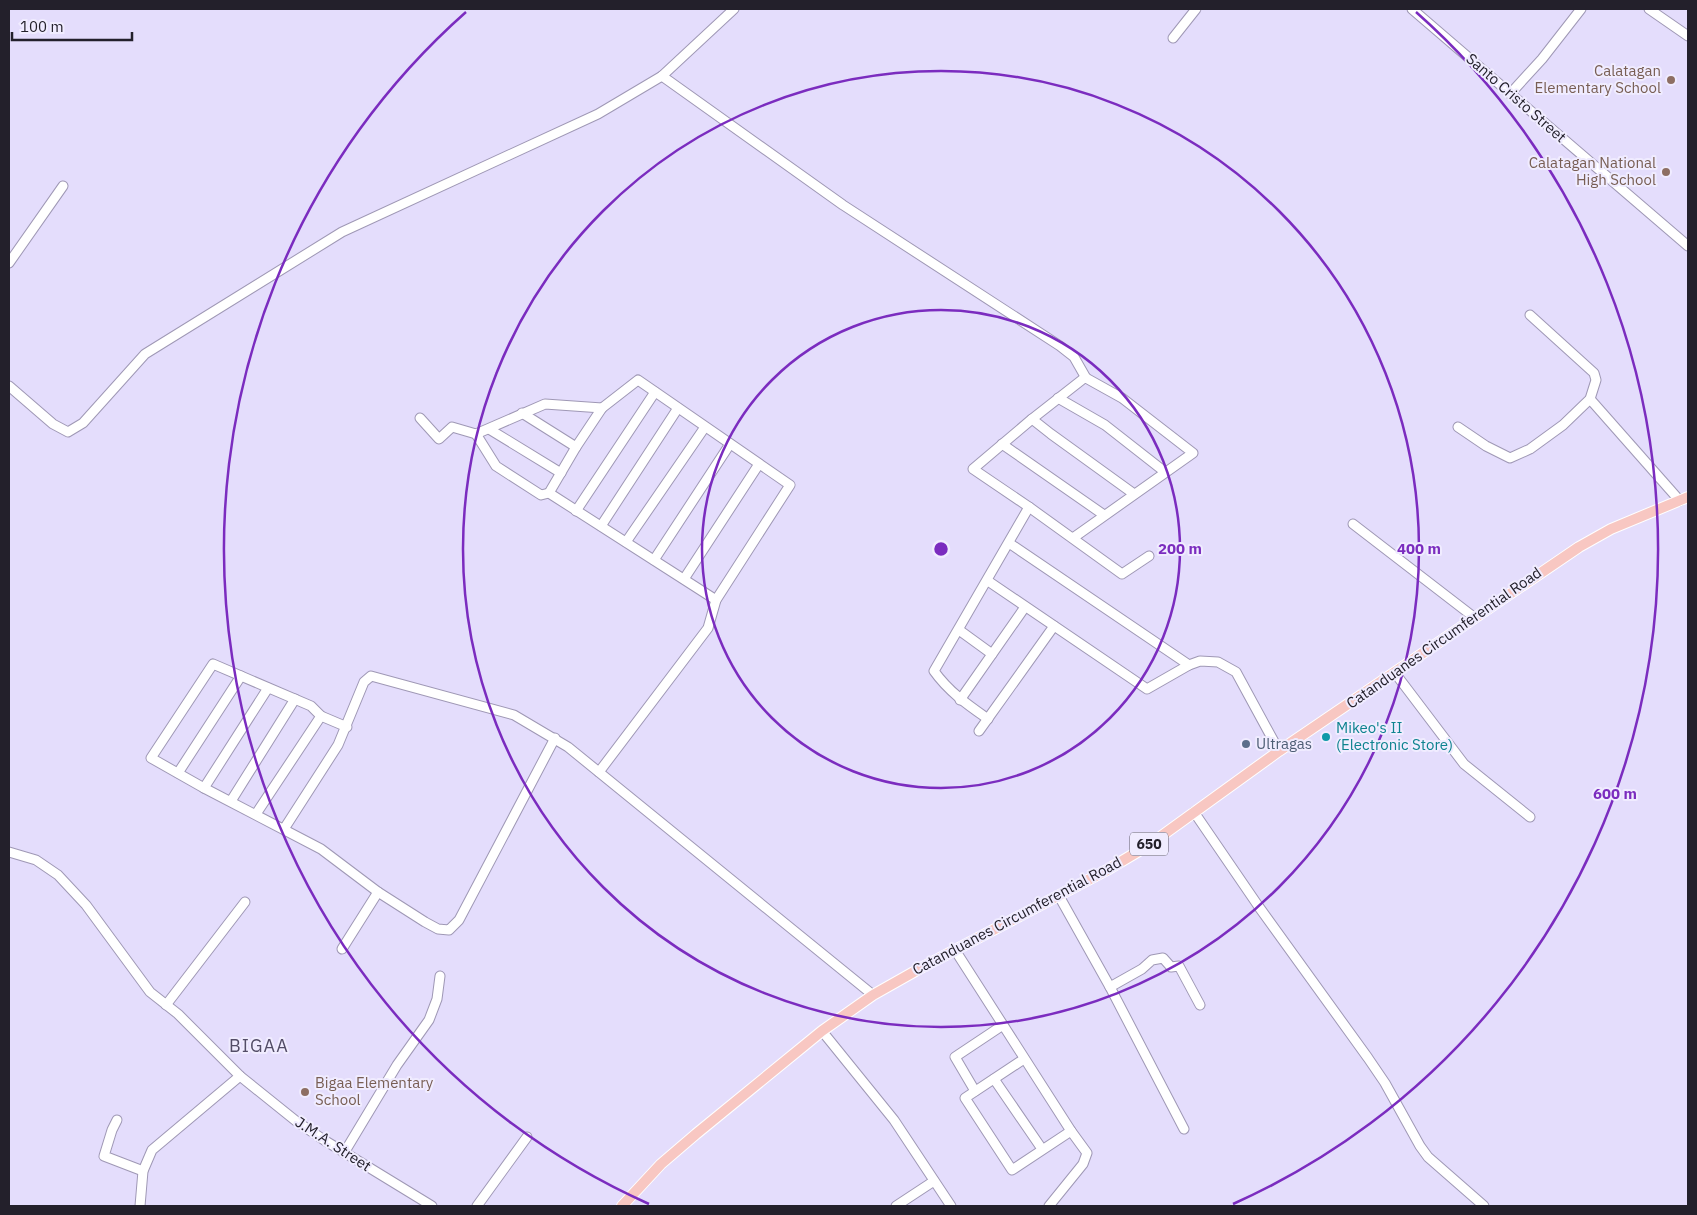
<svg xmlns="http://www.w3.org/2000/svg" width="1697" height="1215" font-family="'IBM Plex Sans',sans-serif">
  <style>
    .lines { fill: none; stroke-linecap: round; stroke-linejoin: round }
    .minor-casing { stroke: #9f98b5; stroke-width: 11 }
    .major-casing { stroke: #fff; stroke-width: 12 }
    .minor { stroke: #fff; stroke-width: 9 }
    .major { stroke: #f8c7c2; stroke-width: 10 }
    .ring { fill: none; stroke: #7b2cbf; stroke-width: 2.5 }
    .education-dot { fill: #8d6e63; stroke: #f0ecff; stroke-width: 2 }
    .culture-dot { fill: #0f9aa8; stroke: #f0ecff; stroke-width: 2 }
    .service-dot { fill: #5c6f8a; stroke: #f0ecff; stroke-width: 2 }
    .labels { text-anchor: middle; stroke-width: 4; stroke-linejoin: round; paint-order: stroke }
    .shield { fill: #f0ecff; stroke: #605d6b; stroke-width: 1 }
    .shield-label { font-size: 14px; font-weight: bold; fill: #23202b }
    .education-label { font-size: 15px; fill: #785e54; stroke: #f0ecff; text-anchor: end }
    .street-label { font-size: 15px; fill: #23202b; stroke: #f0ecff }
    .culture-label { font-size: 15px; fill: #0d838f; stroke: #f0ecff; text-anchor: start }
    .service-label { font-size: 15px; fill: #4e5e75; stroke: #f0ecff; text-anchor: start }
    .quarter-label { font-size: 18px; letter-spacing: 1px; fill: #534d67; stroke: #f0ecff }
    .centre { fill: #7b2cbf; stroke: #f0ecff; stroke-width: 2.5 }
    .ring-label { font-size: 15px; text-anchor: middle; font-weight: bold; fill: #7b2cbf; stroke: #f0ecff; stroke-width: 4; stroke-linejoin: round; paint-order: stroke }
  </style>
  <rect width="100%" height="100%" fill="#e4ddfc"/>
  <g class="lines">
    <defs>
      <g id="minor">
        <path d="M 1412,9 L 1688,246"/>
        <path d="M 1649,9 L 1688,36"/>
        <path d="M 1173,38 L 1196,9"/>
        <path d="M 662,76 L 843,205 L 1060,346 L 1074,357 L 1086,378"/>
        <path d="M 1510,94 L 1542,59 L 1581,9"/>
        <path d="M 9,263 L 63,186"/>
        <path d="M 9,386 L 53,424 L 68,432 L 83,423 L 145,354 L 342,232 L 598,114 L 662,76 L 734,9"/>
        <path d="M 1058,398 L 1105,425 L 1165,472"/>
        <path d="M 1590,399 L 1680,501"/>
        <path d="M 522,413 L 576,447"/>
        <path d="M 420,418 L 439,439 L 452,427 L 476,434 L 545,404 L 602,408"/>
        <path d="M 1032,419 L 1051,434 L 1134,494"/>
        <path d="M 1458,427 L 1486,446 L 1510,458 L 1530,449 L 1563,425 L 1590,399 L 1596,380 L 1594,373 L 1530,315"/>
        <path d="M 489,429 L 561,473"/>
        <path d="M 476,434 L 496,466 L 541,495 L 549,493 L 716,600"/>
        <path d="M 1002,444 L 1104,515"/>
        <path d="M 549,493 L 576,447 L 602,408 L 638,380 L 790,485 L 716,600 L 708,628 L 599,772"/>
        <path d="M 576,511 L 655,392"/>
        <path d="M 1353,524 L 1475,618"/>
        <path d="M 601,526 L 678,408"/>
        <path d="M 1073,538 L 1193,453 L 1122,398 L 1086,378 L 1083,379 L 1032,419 L 973,469 L 1029,507 L 1122,574 L 1149,556"/>
        <path d="M 626,542 L 705,427"/>
        <path d="M 1009,543 L 1189,665"/>
        <path d="M 654,560 L 730,444"/>
        <path d="M 684,579 L 759,464"/>
        <path d="M 988,581 L 1147,689 L 1189,665 L 1200,661 L 1218,662 L 1236,672 L 1279,751"/>
        <path d="M 959,630 L 992,654"/>
        <path d="M 1395,673 L 1464,764 L 1530,817"/>
        <path d="M 960,700 L 1025,607"/>
        <path d="M 321,716 L 347,727"/>
        <path d="M 988,719 C 968,705 949,692 934,671 L 1029,507"/>
        <path d="M 979,731 L 1054,626"/>
        <path d="M 178,773 L 241,676"/>
        <path d="M 204,788 L 268,688"/>
        <path d="M 231,801 L 295,699"/>
        <path d="M 1194,812 L 1259,907 L 1368,1058 L 1385,1083 L 1420,1146 L 1428,1157 L 1484,1206"/>
        <path d="M 256,814 L 321,716 L 311,706 L 213,664 L 151,758 L 204,788 L 321,849 L 378,892 L 425,922 L 438,929 L 449,930 L 459,920 L 555,738"/>
        <path d="M 284,829 L 338,745 L 364,682 L 371,676 L 514,715 L 568,747 L 873,995"/>
        <path d="M 9,852 L 36,860 L 58,875 L 86,905 L 150,992 L 178,1014 L 240,1076 L 296,1121 L 324,1140 L 432,1206"/>
        <path d="M 1059,896 L 1110,987 L 1184,1129"/>
        <path d="M 342,949 L 378,892"/>
        <path d="M 955,950 L 1071,1131 L 1087,1153 L 1083,1164 L 1049,1206"/>
        <path d="M 1110,987 L 1142,969 L 1152,960 L 1163,958 L 1171,967 L 1179,966 L 1200,1005"/>
        <path d="M 166,1005 L 245,902"/>
        <path d="M 822,1031 L 894,1120 L 951,1206"/>
        <path d="M 1024,1059 L 965,1098 L 1012,1170 L 1071,1131"/>
        <path d="M 994,1079 L 1042,1149"/>
        <path d="M 975,1091 L 955,1057 L 1003,1025"/>
        <path d="M 117,1120 L 112,1130 L 104,1156 L 143,1171"/>
        <path d="M 344,1153 L 397,1065 L 429,1020 L 437,999 L 440,976"/>
        <path d="M 140,1206 L 143,1171 L 152,1150 L 240,1076"/>
        <path d="M 477,1206 L 527,1137"/>
        <path d="M 896,1206 L 934,1181"/>
      </g>
      <path id="major" d="M 622,1206 L 661,1164 L 696,1134 L 822,1031 L 873,995 L 919,969 L 1107,870 L 1149,845 L 1279,751 L 1579,547 L 1611,529 L 1688,497"/>
    </defs>
    <use href="#minor" class="minor-casing"/>
    <use href="#major" class="major-casing"/>
    <use href="#minor" class="minor"/>
    <use href="#major" class="major"/>
  </g>
  <g class="ring">
    <circle cx="941" cy="549" r="239"/>
    <circle cx="941" cy="549" r="478"/>
    <path d="M649 1204A717 717 0 0 1 466 12M1416 12A717 717 0 0 1 1233 1204"/>
  </g>
  <g class="education-dot">
    <circle cx="1671" cy="80" r="5"/>
    <circle cx="1666" cy="172" r="5"/>
    <circle cx="305" cy="1092" r="5"/>
  </g>
  <circle class="culture-dot" cx="1326" cy="737" r="5"/>
  <circle class="service-dot" cx="1246" cy="744" r="5"/>
  <g class="labels">
    <rect class="shield" x="1130" y="832.5" width="38" height="23" rx="4"/>
    <g class="shield-label">
      <text x="1149" y="849">650</text>
    </g>
    <g class="education-label">
      <text x="1661" y="76">Calatagan<tspan x="1661" dy="17">Elementary School</tspan></text>
      <text x="1656" y="168">Calatagan National<tspan x="1656" dy="17">High School</tspan></text>
      <text x="315" y="1088" text-anchor="start">Bigaa Elementary<tspan x="315" dy="17">School</tspan></text>
    </g>
    <g class="street-label">
      <text transform="translate(1516 98) rotate(41)" y="5">Santo Cristo Street</text>
      <text transform="translate(1444 638) rotate(-35)" y="5">Catanduanes Circumferential Road</text>
      <text transform="translate(1017 916) rotate(-28)" y="5">Catanduanes Circumferential Road</text>
      <text transform="translate(333 1144) rotate(33)" y="5">J.M.A. Street</text>
    </g>
    <g class="culture-label">
      <text x="1336" y="733">Mikeo's II<tspan x="1336" dy="17">(Electronic Store)</tspan></text>
    </g>
    <g class="service-label">
      <text x="1256" y="749">Ultragas</text>
    </g>
    <g class="quarter-label">
      <text x="259" y="1052">BIGAA</text>
    </g>
  </g>
  <circle cx="941" cy="549" r="8" class="centre"/>
  <g class="ring-label">
    <text x="1180" y="554">200 m</text>
    <text x="1419" y="554">400 m</text>
    <text x="1615" y="799">600 m</text>
  </g>
  <rect width="1697" height="1215" fill="none" stroke="#23202b" stroke-width="20"/>
  <path d="M12 32v8h120v-8" fill="none" stroke="#23202b" stroke-width="2.5"/>
  <text x="20" y="32" font-size="15" fill="#23202b" stroke="#f0ecff" stroke-width="4" paint-order="stroke">100 m</text>
</svg>
